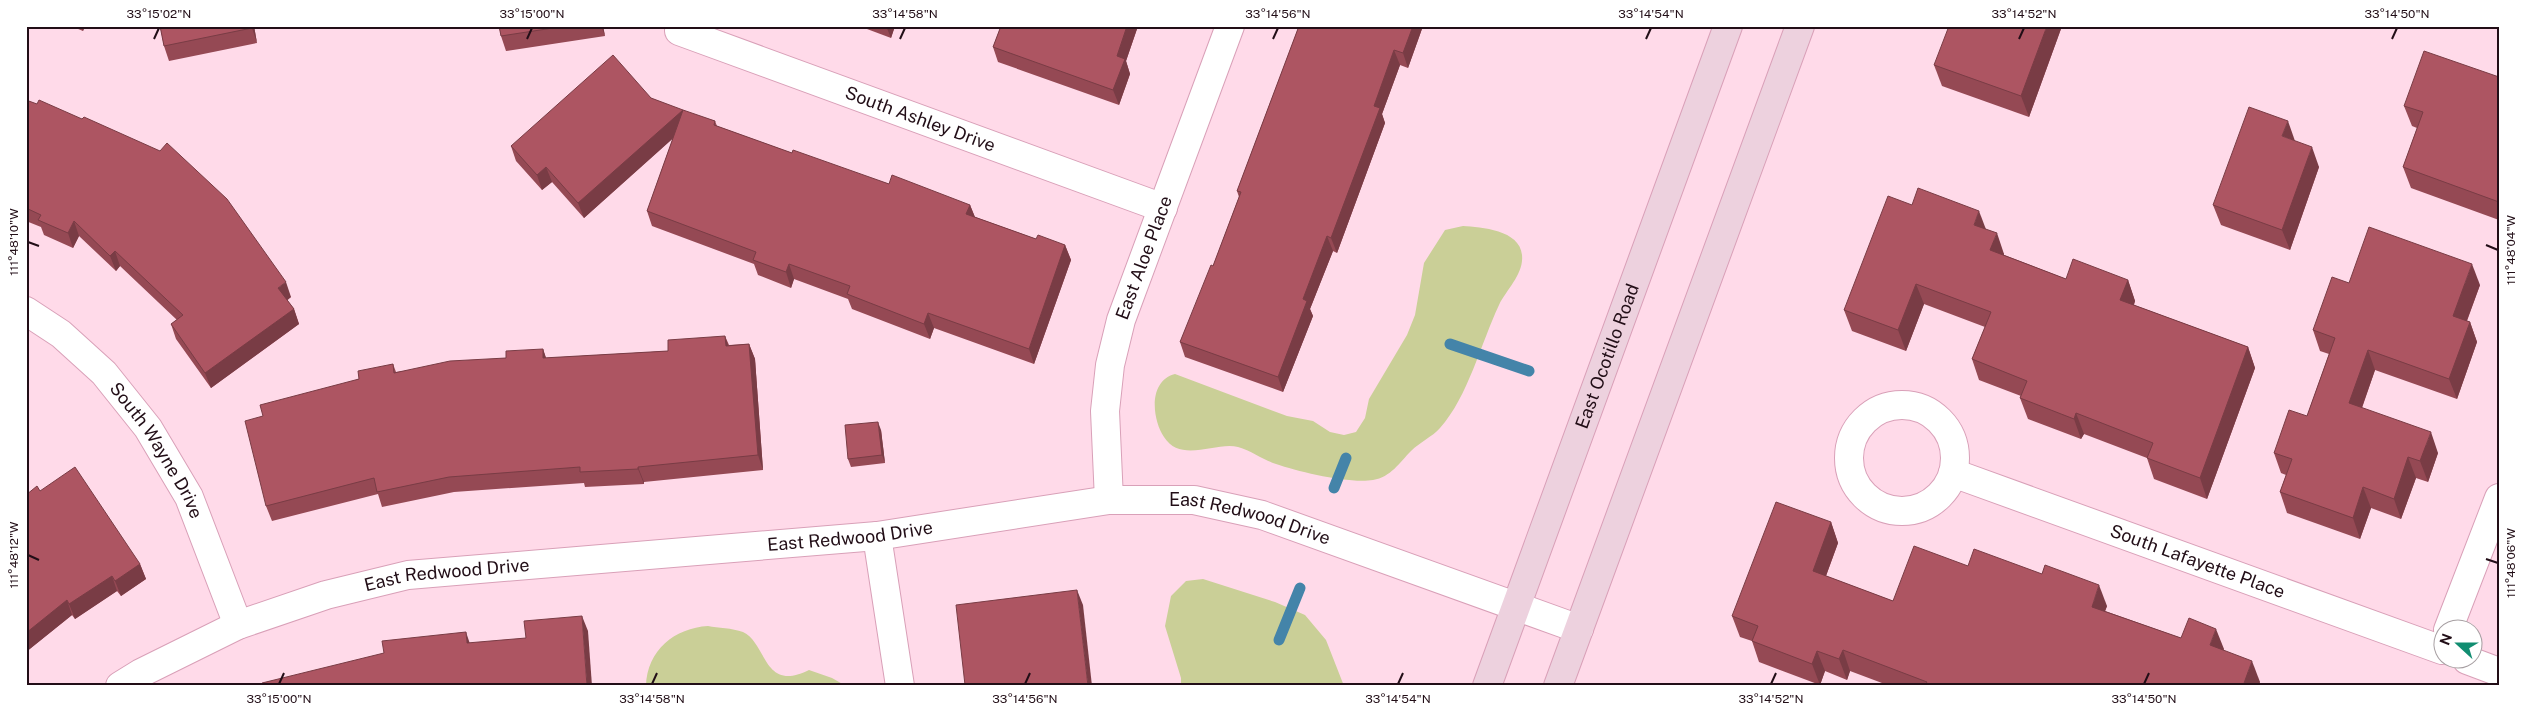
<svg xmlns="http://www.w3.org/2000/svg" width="2525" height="712" font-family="'Public Sans',sans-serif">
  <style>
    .green { fill: #cacf97 }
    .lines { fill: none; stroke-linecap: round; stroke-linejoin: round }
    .stream { stroke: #4484a9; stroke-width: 11 }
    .minor-casing { stroke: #d9a0b8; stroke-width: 30 }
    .secondary-casing { stroke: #d9a0b8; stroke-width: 30 }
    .minor { stroke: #fff; stroke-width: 28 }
    .secondary { stroke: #edd1de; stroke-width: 28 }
    .wall { fill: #954954 }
    .shaded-wall { fill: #793c45 }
    .building { fill: #ad5562; stroke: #793c45 }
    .ticks { fill: none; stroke: #220e17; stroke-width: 2 }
    .labels { text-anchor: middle; stroke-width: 4; stroke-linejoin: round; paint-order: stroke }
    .street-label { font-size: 18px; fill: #220e17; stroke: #fff }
    .neatline { fill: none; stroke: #220e17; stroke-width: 2 }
    .ticks-label { font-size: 12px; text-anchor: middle; fill: #220e17 }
  </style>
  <rect width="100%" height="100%" fill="#ffdae9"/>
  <g class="green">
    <path d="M 1463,226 C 1481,227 1520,230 1522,255 C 1524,274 1507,289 1499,305 C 1481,343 1468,397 1440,428 C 1432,437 1420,442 1411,451 C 1399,463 1391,477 1373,480 C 1350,484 1299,472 1276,464 C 1263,460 1252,451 1238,447 C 1217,441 1181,464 1164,437 C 1152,419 1148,381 1175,374 L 1287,416 L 1313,421 L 1330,432 L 1344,435 L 1356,432 L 1365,418 L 1369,399 L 1407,335 L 1415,315 L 1424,263 L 1445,230 Z"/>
    <path d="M 1203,579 L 1275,602 L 1305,615 L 1326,640 L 1344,686 L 1181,686 L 1181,678 L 1165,626 L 1171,596 L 1186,581 Z"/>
    <path d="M 708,626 C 718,628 732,628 743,632 C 767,643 763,693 809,670 L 832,678 L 846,686 L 646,686 C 647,650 675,628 708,626 Z"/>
  </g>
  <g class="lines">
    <g class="stream">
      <path d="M 1450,344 L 1529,371"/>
      <path d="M 1334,488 L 1346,458"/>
      <path d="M 1279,640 L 1300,588"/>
    </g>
    <defs>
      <g id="minor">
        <path id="s1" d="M 680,26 L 679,31 L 1163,208"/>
        <path id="s2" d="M 26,311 L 61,334 L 104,373 L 148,428 L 189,497 L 238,625"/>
        <circle cx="1902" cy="458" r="53"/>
        <path id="s3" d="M 1953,473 L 2442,650"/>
        <path id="s4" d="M 1109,500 L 1105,411 L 1110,365 L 1121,320 L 1230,26"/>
        <path d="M 877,536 L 900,686"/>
        <path d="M 2448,630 L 2499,498"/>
        <path d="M 2467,660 L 2499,672"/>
        <path id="s5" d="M 120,686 L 141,673 L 238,625 L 326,595 L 408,575 L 877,536 L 1109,500 L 1194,500 L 1262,515 L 1579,629"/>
      </g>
      <g id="secondary">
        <path id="s6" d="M 1487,686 L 1728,26"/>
        <path d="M 1558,686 L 1800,26"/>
      </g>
    </defs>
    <use href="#minor" class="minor-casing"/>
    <use href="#secondary" class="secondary-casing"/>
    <use href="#minor" class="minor"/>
    <use href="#secondary" class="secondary"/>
  </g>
  <g class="wall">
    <path d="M 71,26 L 85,26 L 83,31 Z"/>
    <path d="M 160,26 L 254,26 L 257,43 L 169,61 L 164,46 Z"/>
    <path d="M 499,26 L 603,26 L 605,36 L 506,51 L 501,36 Z"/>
    <path d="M 859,26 L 895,26 L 891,38 Z"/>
    <path d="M 1001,26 L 1138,26 L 1126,61 L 1130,74 L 1119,105 L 998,62 L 993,47 Z"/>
    <path d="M 1299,26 L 1423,26 L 1408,68 L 1400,65 L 1382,114 L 1385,123 L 1337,253 L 1333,251 L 1310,309 L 1313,316 L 1283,392 L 1185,357 L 1180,342 L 1213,266 L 1239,197 L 1237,191 Z"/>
    <path d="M 2062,26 L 2029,117 L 1942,86 L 1934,65 Z"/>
    <path d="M 2499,77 L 2499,220 L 2411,188 L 2403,167 L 2417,128 L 2412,126 L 2404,106 Z"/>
    <path d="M 651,98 L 683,111 L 715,121 L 717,126 L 792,153 L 889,184 L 970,205 L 975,217 L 1036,239 L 1065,245 L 1071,260 L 1034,364 L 934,328 L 930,339 L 852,309 L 848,299 L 794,279 L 791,288 L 758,275 L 754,264 L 652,226 L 647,211 L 673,138 L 584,218 L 552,182 L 542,190 L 516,161 L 511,146 Z"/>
    <path d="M 26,100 L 291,297 L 287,300 L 294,309 L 299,324 L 211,388 L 176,339 L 171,324 L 177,320 L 120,266 L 116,271 L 79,236 L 73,248 L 44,235 L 41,227 L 26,221 Z"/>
    <path d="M 2295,141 L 2319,167 L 2290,250 L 2221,225 L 2213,205 Z"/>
    <path d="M 1912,205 L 1985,229 L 2004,254 L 2004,255 L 2066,279 L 2128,280 L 2135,301 L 2134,305 L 2248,347 L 2255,368 L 2207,499 L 2154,479 L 2147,458 L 2084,434 L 2081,439 L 2028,419 L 2020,398 L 2021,396 L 1979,380 L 1972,359 L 1985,327 L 1924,304 L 1906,351 L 1852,331 L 1844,310 Z"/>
    <path d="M 2349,283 L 2480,285 L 2467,321 L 2470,322 L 2477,342 L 2457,399 L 2375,370 L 2362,408 L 2438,453 L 2428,482 L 2416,478 L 2401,519 L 2371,508 L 2360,539 L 2287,513 L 2280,492 L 2286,475 L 2281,473 L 2274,453 L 2307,416 L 2329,354 L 2320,351 L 2313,330 Z"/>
    <path d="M 725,336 L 729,345 L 749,344 L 755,359 L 763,470 L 644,482 L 644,484 L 585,487 L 584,483 L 454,492 L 382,507 L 378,494 L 272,521 L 266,506 L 263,416 L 359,379 L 393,364 L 396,372 L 506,358 L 543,349 L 546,358 L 668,351 Z"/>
    <path d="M 881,430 L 885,463 L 851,467 L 848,459 Z"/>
    <path d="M 40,491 L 140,564 L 146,579 L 121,596 L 117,591 L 75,619 L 72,615 L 26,652 Z"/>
    <path d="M 1831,522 L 1838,543 L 1826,576 L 1893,601 L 1968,566 L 2107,606 L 2105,611 L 2181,638 L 2224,649 L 2223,650 L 2260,682 L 2258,686 L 1890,686 L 1850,671 L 1847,680 L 1825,671 L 1820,685 L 1759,662 L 1752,641 L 1740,637 L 1732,616 Z"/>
  </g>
  <g class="shaded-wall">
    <path d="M 81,26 L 85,26 L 83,31 Z"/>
    <path d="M 251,26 L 254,26 L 257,43 L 252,28 Z"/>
    <path d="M 601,26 L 603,26 L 605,36 Z"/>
    <path d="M 886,26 L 895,26 L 891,38 Z"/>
    <path d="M 1127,26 L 1138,26 L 1126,61 L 1130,74 L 1119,105 L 1113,90 L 1117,56 Z"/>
    <path d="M 1413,26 L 1423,26 L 1408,68 L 1403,53 Z"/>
    <path d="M 2047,26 L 2062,26 L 2029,117 L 2021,96 Z"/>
    <path d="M 1394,50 L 1400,65 L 1382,114 L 1385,123 L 1337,253 L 1331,238 L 1374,106 Z"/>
    <path d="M 683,110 L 688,125 L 584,218 L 578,203 Z"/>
    <path d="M 2288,121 L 2295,141 L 2282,136 Z"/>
    <path d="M 2312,147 L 2319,167 L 2290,250 L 2282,230 Z"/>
    <path d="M 546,167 L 552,182 L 542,190 L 537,175 Z"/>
    <path d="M 970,205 L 976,220 L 966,214 Z"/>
    <path d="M 1979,211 L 1987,232 L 1974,225 Z"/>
    <path d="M 74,221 L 79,236 L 73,248 L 68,233 Z"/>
    <path d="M 1997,233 L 2004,254 L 1998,271 L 1990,250 Z"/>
    <path d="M 1327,236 L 1333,251 L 1310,309 L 1313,316 L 1283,392 L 1278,377 L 1303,299 Z"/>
    <path d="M 1065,245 L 1071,260 L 1034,364 L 1029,349 Z"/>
    <path d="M 115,251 L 120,266 L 116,271 L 110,256 Z"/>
    <path d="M 789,264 L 794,279 L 791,288 L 786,272 Z"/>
    <path d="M 2472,264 L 2480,285 L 2461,336 L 2453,316 Z"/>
    <path d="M 2128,280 L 2135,301 L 2128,320 L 2120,300 Z"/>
    <path d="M 286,282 L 291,297 L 284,303 L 278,288 Z"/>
    <path d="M 1916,284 L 1924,304 L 1906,351 L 1898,330 Z"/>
    <path d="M 294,309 L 299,324 L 211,388 L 205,373 Z"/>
    <path d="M 928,313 L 934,328 L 930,339 L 924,324 Z"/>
    <path d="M 2470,322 L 2477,342 L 2457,399 L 2449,379 Z"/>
    <path d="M 725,336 L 730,351 L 726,346 Z"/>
    <path d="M 749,344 L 755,359 L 763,470 L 758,455 Z"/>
    <path d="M 2248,347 L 2255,368 L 2207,499 L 2200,478 Z"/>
    <path d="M 543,349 L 548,364 L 543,358 Z"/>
    <path d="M 2368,350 L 2375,370 L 2356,424 L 2349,403 Z"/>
    <path d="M 2076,413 L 2084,434 L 2081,439 L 2074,419 Z"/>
    <path d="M 878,422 L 881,430 L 885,463 L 882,455 Z"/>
    <path d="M 2431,432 L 2438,453 L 2428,482 L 2420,461 Z"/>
    <path d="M 2408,457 L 2416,478 L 2401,519 L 2394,499 Z"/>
    <path d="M 638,467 L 644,482 L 644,484 L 638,469 Z"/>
    <path d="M 2363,487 L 2371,508 L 2360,539 L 2353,518 Z"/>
    <path d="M 1831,522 L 1838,543 L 1820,592 L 1813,571 Z"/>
    <path d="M 140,564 L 146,579 L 121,596 L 115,581 Z"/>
    <path d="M 112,576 L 117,591 L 75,619 L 69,604 Z"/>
    <path d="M 2099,585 L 2107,606 L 2099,627 L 2092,607 Z"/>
    <path d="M 1077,590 L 1083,605 L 1092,686 L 1088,686 Z"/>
    <path d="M 67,600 L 72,615 L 26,652 L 26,633 Z"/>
    <path d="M 582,616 L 588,631 L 592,686 L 587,686 Z"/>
    <path d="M 2216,629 L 2224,649 L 2217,666 L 2210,645 Z"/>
    <path d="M 466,632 L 471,647 L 467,643 Z"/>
    <path d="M 1843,650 L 1850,671 L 1847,680 L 1839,659 Z"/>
    <path d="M 1817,651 L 1825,671 L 1820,685 L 1812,664 Z"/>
    <path d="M 2252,661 L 2260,682 L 2258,686 L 2243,686 Z"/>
  </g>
  <g class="building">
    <path d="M 160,26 L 251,26 L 252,28 L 164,46 Z"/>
    <path d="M 499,26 L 566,26 L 501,36 Z"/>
    <path d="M 1001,26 L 1127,26 L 1117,56 L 1125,59 L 1113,90 L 993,47 Z"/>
    <path d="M 1299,26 L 1413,26 L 1403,53 L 1394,50 L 1374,106 L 1380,108 L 1331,238 L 1327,236 L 1303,299 L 1307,301 L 1278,377 L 1180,342 L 1211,265 L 1213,266 L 1241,192 L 1237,191 Z"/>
    <path d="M 1949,26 L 2047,26 L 2021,96 L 1934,65 Z"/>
    <path d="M 2424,51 L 2499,77 L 2499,202 L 2403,167 L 2423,112 L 2404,106 Z"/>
    <path d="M 613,55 L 651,98 L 683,110 L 578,203 L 546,167 L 537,175 L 511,146 Z"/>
    <path d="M 26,100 L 37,104 L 39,100 L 82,119 L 84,117 L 160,151 L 167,143 L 227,199 L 286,282 L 278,288 L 294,309 L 205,373 L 171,324 L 183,315 L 115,251 L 110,256 L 74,221 L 68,233 L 38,220 L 41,215 L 26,208 Z"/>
    <path d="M 2249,107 L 2288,121 L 2282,136 L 2312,147 L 2282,230 L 2213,205 Z"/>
    <path d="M 683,110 L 715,121 L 714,125 L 792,153 L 793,150 L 889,184 L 892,175 L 970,205 L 966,214 L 1036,239 L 1038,235 L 1065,245 L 1029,349 L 928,313 L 924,324 L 847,294 L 850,286 L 789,264 L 786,272 L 753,260 L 756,252 L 647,211 Z"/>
    <path d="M 1918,188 L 1979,211 L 1974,225 L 1997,233 L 1990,250 L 2066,279 L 2073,259 L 2128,280 L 2120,300 L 2248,347 L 2200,478 L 2147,458 L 2153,443 L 2076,413 L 2074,419 L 2020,398 L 2027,381 L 1972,359 L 1991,312 L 1916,284 L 1898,330 L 1844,310 L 1888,196 L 1912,205 Z"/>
    <path d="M 2369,227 L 2472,264 L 2453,316 L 2470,322 L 2449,379 L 2368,350 L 2349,403 L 2431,432 L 2420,461 L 2408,457 L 2394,499 L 2363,487 L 2353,518 L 2280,492 L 2292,459 L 2274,453 L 2289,410 L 2307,416 L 2335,338 L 2313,330 L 2332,277 L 2349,283 Z"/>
    <path d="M 725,336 L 726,346 L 749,344 L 758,455 L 638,467 L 638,469 L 580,472 L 580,467 L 449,477 L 377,492 L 374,478 L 266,506 L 245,421 L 263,416 L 260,405 L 359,379 L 358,371 L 393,364 L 394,373 L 450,361 L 506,358 L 506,351 L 543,349 L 543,358 L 668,351 L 668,340 Z"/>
    <path d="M 878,422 L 882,455 L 848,459 L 845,425 Z"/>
    <path d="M 75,467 L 140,564 L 115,581 L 112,576 L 69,604 L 67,600 L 26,633 L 26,495 L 37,486 L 40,491 Z"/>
    <path d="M 1776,502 L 1831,522 L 1813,571 L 1893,601 L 1914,546 L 1968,566 L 1974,549 L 2042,574 L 2045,565 L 2099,585 L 2092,607 L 2181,638 L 2189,618 L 2216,629 L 2210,645 L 2252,661 L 2243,686 L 1926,686 L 1925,685 L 1927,682 L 1843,650 L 1839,659 L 1817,651 L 1812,664 L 1752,641 L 1758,626 L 1732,616 Z"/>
    <path d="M 1077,590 L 1088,686 L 971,686 L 971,684 L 965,685 L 956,605 Z"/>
    <path d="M 582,616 L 587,686 L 263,686 L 262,683 L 384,653 L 382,641 L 466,632 L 467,643 L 526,638 L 524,621 Z"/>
  </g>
  <path class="ticks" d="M 154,39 L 159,28M 527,39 L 532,28M 900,39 L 905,28M 1273,39 L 1278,28M 1646,39 L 1651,28M 2019,39 L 2024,28M 2392,39 L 2397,28M 28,242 L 39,246M 2486,245 L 2498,250M 28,555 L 39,560M 2486,559 L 2498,563M 279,684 L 284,673M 652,684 L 657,673M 1025,684 L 1030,673M 1398,684 L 1403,673M 1771,684 L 1776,673M 2144,684 L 2149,673"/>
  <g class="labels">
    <g class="street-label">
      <text dy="6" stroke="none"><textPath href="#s1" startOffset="262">South Ashley Drive</textPath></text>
      <text dy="6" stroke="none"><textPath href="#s4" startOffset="248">East Aloe Place</textPath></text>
      <text dy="6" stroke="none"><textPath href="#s6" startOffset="351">East Ocotillo Road</textPath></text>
      <text dy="6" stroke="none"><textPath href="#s2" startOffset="194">South Wayne Drive</textPath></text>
      <text dy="6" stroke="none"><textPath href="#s5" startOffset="1159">East Redwood Drive</textPath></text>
      <text dy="6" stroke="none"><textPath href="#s5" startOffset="754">East Redwood Drive</textPath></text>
      <text dy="6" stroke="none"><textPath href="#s3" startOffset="260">South Lafayette Place</textPath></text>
      <text dy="6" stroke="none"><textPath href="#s5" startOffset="349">East Redwood Drive</textPath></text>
    </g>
  </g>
  <rect width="2525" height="712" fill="none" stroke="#ffffff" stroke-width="55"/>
  <g transform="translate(2458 644) rotate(291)"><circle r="24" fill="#ffffff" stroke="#a79fa2"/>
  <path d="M0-4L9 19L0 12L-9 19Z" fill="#118d71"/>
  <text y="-8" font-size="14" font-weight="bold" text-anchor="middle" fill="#220e17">N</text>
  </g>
  <rect x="28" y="28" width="2470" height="656" class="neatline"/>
  <g class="ticks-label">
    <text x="159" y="18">33°15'02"N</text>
    <text x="532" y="18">33°15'00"N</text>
    <text x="905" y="18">33°14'58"N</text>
    <text x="1278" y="18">33°14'56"N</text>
    <text x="1651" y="18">33°14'54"N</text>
    <text x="2024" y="18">33°14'52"N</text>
    <text x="2397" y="18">33°14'50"N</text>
    <text transform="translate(14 242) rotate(-90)" y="4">111°48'10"W</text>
    <text transform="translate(2511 250) rotate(-90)" y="4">111°48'04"W</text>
    <text transform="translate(14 555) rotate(-90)" y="4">111°48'12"W</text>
    <text transform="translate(2511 563) rotate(-90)" y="4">111°48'06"W</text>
    <text x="279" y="703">33°15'00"N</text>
    <text x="652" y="703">33°14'58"N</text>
    <text x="1025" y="703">33°14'56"N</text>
    <text x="1398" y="703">33°14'54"N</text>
    <text x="1771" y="703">33°14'52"N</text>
    <text x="2144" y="703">33°14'50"N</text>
  </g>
</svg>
